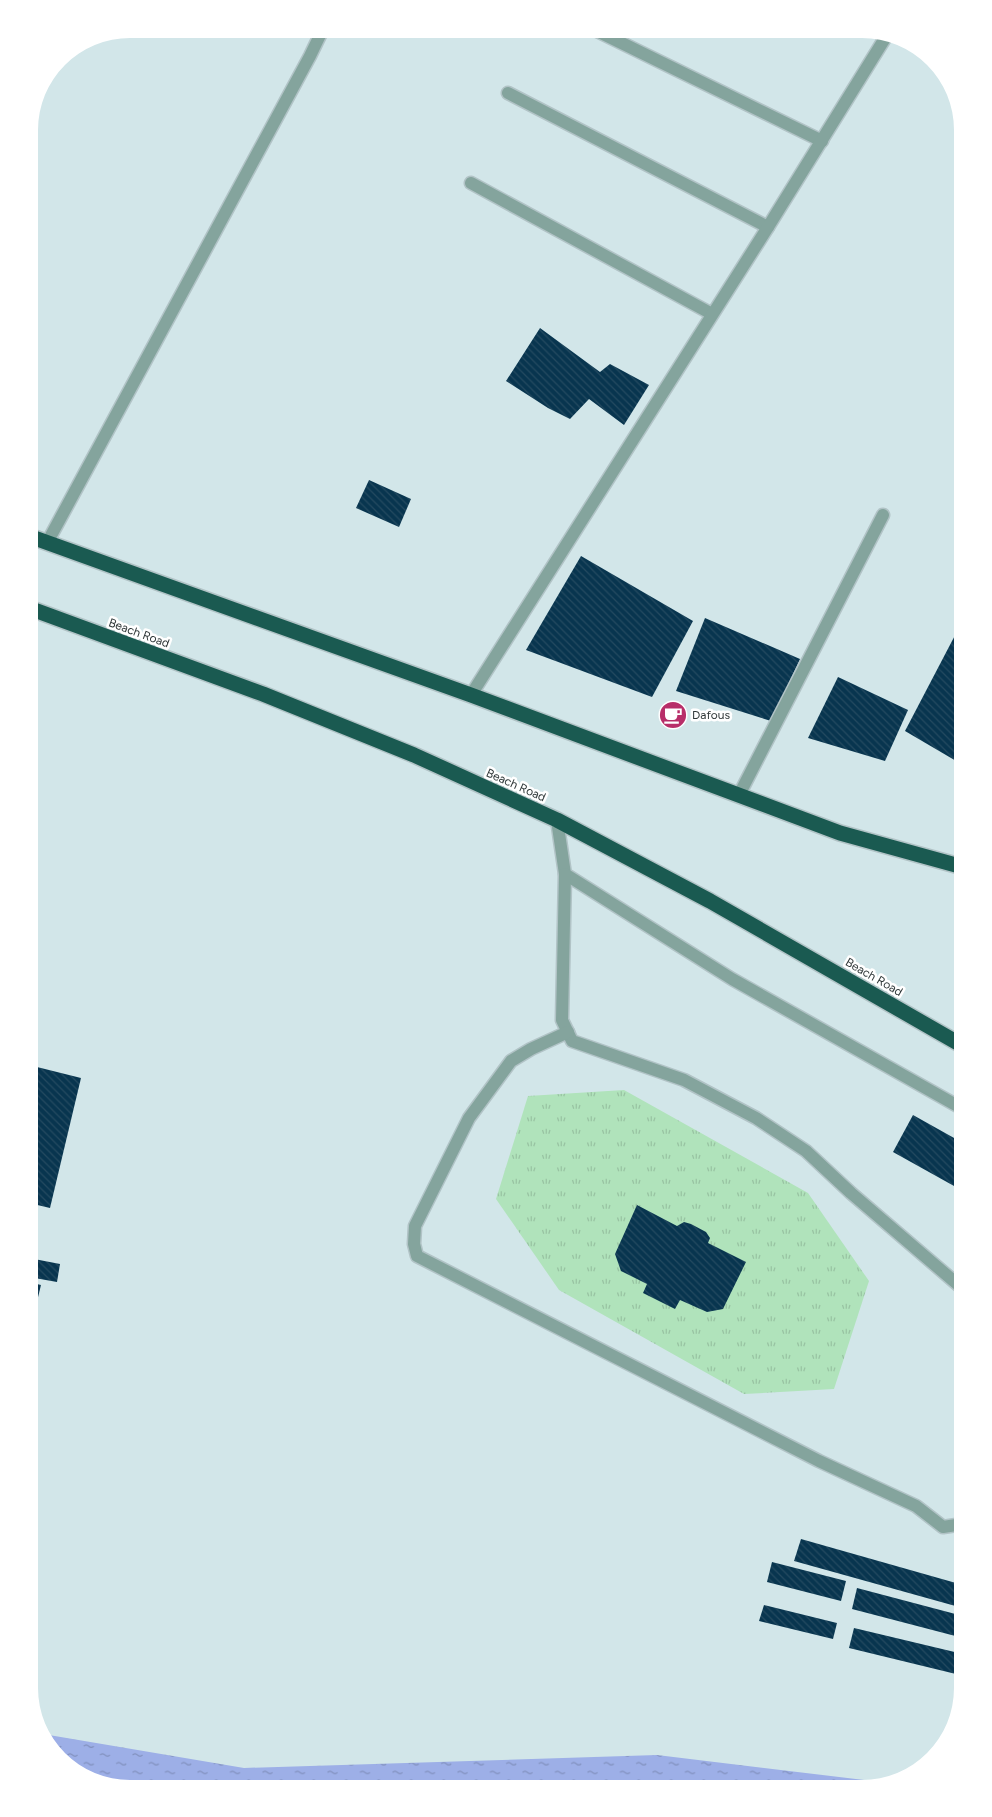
<svg xmlns="http://www.w3.org/2000/svg" width="992" height="1817" font-family="Figtree,sans-serif">
  <style>
    .grass { fill: url(#grass-tufts) }
    .water { fill: url(#water-ripples) }
    .building { fill: url(#building-back-hatch) }
    .lines { fill: none; stroke-linecap: round; stroke-linejoin: round }
    .lane-casing { stroke: #b1c3c6; stroke-width: 15 }
    .street-casing { stroke: #b1c3c6; stroke-width: 15 }
    .highway-casing { stroke: #b1c3c6; stroke-width: 18 }
    .lane { stroke: #84a49d; stroke-width: 12 }
    .street { stroke: #84a49d; stroke-width: 12 }
    .highway { stroke: #1a5a51; stroke-width: 15 }
    .labels { text-anchor: middle; stroke-width: 5; stroke-linejoin: round; paint-order: stroke }
    .street-label { font-size: 12px; fill: #2f3738; stroke: #fff }
    .poi-label { font-size: 12px; fill: #2f3738; stroke: #fff; text-anchor: start }
  </style>
  <defs>
    <pattern id="grass-tufts" width="24" height="20" patternUnits="userSpaceOnUse" patternTransform="scale(1.25)"><rect width="24" height="20" fill="#b0e3bb"/><path d="M3 7l-1-3M5 7V3M7 7l1-3M15 17l-1-3M17 17v-4M19 17l1-3" fill="none" stroke="#98c3a2"/></pattern>
    <pattern id="water-ripples" width="26" height="14" patternUnits="userSpaceOnUse" patternTransform="scale(1.25)"><rect width="26" height="14" fill="#9dafe7"/><path d="M2 4q2-2 4 0t4 0M15 11q2-2 4 0t4 0" fill="none" stroke="#808fbc"/></pattern>
    <pattern id="building-back-hatch" width="6" height="6" patternUnits="userSpaceOnUse" patternTransform="scale(1.25)"><rect width="6" height="6" fill="#08354f"/><path d="M-1 5l2 2M0 0l6 6M5-1l2 2" fill="none" stroke="#244a60"/></pattern>
  </defs>
  <rect width="100%" height="100%" fill="#d2e6e9"/>
  <path class="grass" d="M 624,1090 L 808,1193 L 869,1281 L 834,1389 L 744,1394 L 559,1290 L 496,1199 L 528,1096 Z"/>
  <path class="water" d="M 43,1734 L 244,1768 L 657,1755 L 889,1783 L 863,1788 L 123,1788 L 73,1771 Z"/>
  <g class="building">
    <path d="M 540,328 L 600,372 L 610,364 L 649,385 L 624,425 L 589,399 L 570,419 L 548,408 L 506,381 Z"/>
    <path d="M 369,480 L 411,499 L 399,527 L 356,508 Z"/>
    <path d="M 581,556 L 693,621 L 652,697 L 526,650 Z"/>
    <path d="M 705,618 L 800,659 L 771,721 L 676,691 Z"/>
    <path d="M 963,620 L 963,765 L 905,731 Z"/>
    <path d="M 838,677 L 908,710 L 885,761 L 808,738 Z"/>
    <path d="M 29,1065 L 81,1078 L 50,1208 L 29,1203 Z"/>
    <path d="M 913,1115 L 963,1143 L 963,1191 L 893,1152 Z"/>
    <path d="M 637,1205 L 677,1226 L 684,1222 L 691,1224 L 706,1232 L 710,1238 L 708,1243 L 746,1262 L 723,1309 L 707,1312 L 680,1300 L 675,1309 L 643,1293 L 647,1284 L 621,1271 L 615,1254 Z"/>
    <path d="M 29,1258 L 60,1264 L 57,1282 L 29,1277 Z"/>
    <path d="M 29,1282 L 41,1285 L 33,1318 L 29,1317 Z"/>
    <path d="M 801,1539 L 963,1585 L 959,1607 L 794,1561 Z"/>
    <path d="M 772,1562 L 846,1581 L 841,1601 L 767,1582 Z"/>
    <path d="M 857,1588 L 963,1616 L 963,1638 L 852,1609 Z"/>
    <path d="M 764,1605 L 837,1623 L 833,1639 L 759,1621 Z"/>
    <path d="M 854,1628 L 963,1654 L 960,1675 L 849,1648 Z"/>
  </g>
  <g class="lines">
    <defs>
      <g id="lane">
        <path d="M 557,820 L 565,874 L 732,979 L 963,1109"/>
        <path d="M 565,874 L 562,1020 L 572,1041 L 684,1080 L 756,1118 L 806,1151 L 851,1193 L 963,1289"/>
        <path d="M 568,1032 L 531,1049 L 511,1061 L 469,1118 L 415,1226 L 414,1244 L 417,1256 L 819,1461 L 916,1506 L 943,1527 L 963,1524"/>
      </g>
      <g id="street">
        <path d="M 593,29 L 822,141"/>
        <path d="M 508,93 L 768,227"/>
        <path d="M 471,183 L 712,314"/>
        <path d="M 47,543 L 310,56 L 323,29"/>
        <path d="M 471,695 L 768,227 L 887,35"/>
        <path d="M 739,795 L 883,515"/>
      </g>
      <g id="highway">
        <path d="M 29,536 L 471,695 L 840,833 L 963,867"/>
        <path d="M 29,608 L 263,694 L 414,755 L 557,820 L 710,901 L 963,1046"/>
      </g>
    </defs>
    <use href="#lane" class="lane-casing"/>
    <use href="#street" class="street-casing"/>
    <use href="#highway" class="highway-casing"/>
    <use href="#lane" class="lane"/>
    <use href="#street" class="street"/>
    <use href="#highway" class="highway"/>
  </g>
  <defs>
    <symbol id="cafe-disc" viewBox="-11 -11 22 22"><circle r="9.5" fill="#b82e69" stroke="#fff"/><path d="M-5.5-4.5H6V0H3Q3 3.5 0 3.5H-2.5Q-5.5 3.5-5.5 0ZM3-3.2v2h1.7v-2ZM-6 4.5H4V6H-6Z" fill="#fff"/></symbol>
  </defs>
  <g fill-rule="evenodd">
    <use href="#cafe-disc" x="657" y="699" width="32" height="32"/>
  </g>
  <g class="labels">
    <g class="street-label">
      <text transform="translate(139 633) rotate(20)" y="4">Beach Road</text>
      <text transform="translate(516 785) rotate(24)" y="4">Beach Road</text>
      <text transform="translate(874 977) rotate(30)" y="4">Beach Road</text>
    </g>
    <g class="poi-label">
      <text x="692" y="719">Dafous</text>
    </g>
  </g>
  <path d="M0 0H992V1817H0ZM130 38H862A92 92 0 0 1 954 130V1688A92 92 0 0 1 862 1780H130A92 92 0 0 1 38 1688V130A92 92 0 0 1 130 38Z" fill="#fff" fill-rule="evenodd"/>
</svg>
